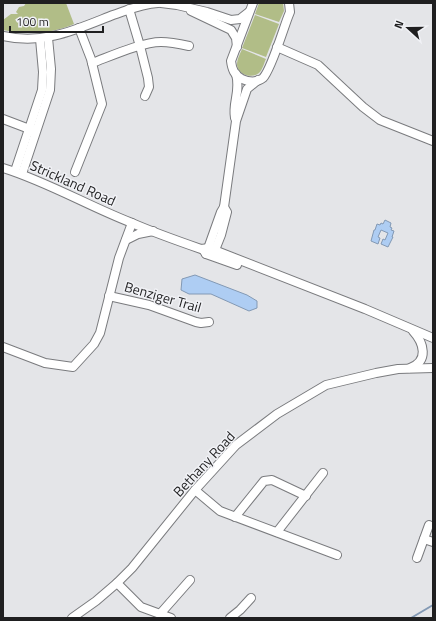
<svg xmlns="http://www.w3.org/2000/svg" width="436" height="621" viewBox="0 0 436 621" font-family="'Titillium Web',sans-serif">
	<rect width="100%" height="100%" fill="#e4e5e8"/>
	<!-- green -->
	<g fill="#b1bd87">
		<path d="M26,3H66L74,24C51,34 28,35 3,30V20L11,14H18L16,12L19,7L24,6Z"/>
		<path d="M259,3H283L284,11L279,22L255,14Z"/>
		<path d="M255,15L279,24L266,57L242,48Z"/>
		<path d="M242,49L266,59C264,63 263,69 259,73C252,79 238,75 237,65C237,59 240,54 242,49Z"/>
	</g>
	<!-- water -->
	<g fill="#aecdf3" stroke="#8399b4">
		<path d="M385,220L391,223L390,227L392,228L391,230L394,231L392,237H393L388,247L381,244L383,239L385,240L388,233L381,230L378,237L380,238L378,244L371,241L374,230H375L377,224L380,225L381,223L383,224Z"/>
		<path d="M195,275L247,295L257,301V308L249,311L211,294H189L181,290L182,279Z"/>
	</g>
	<g fill="none" stroke-linecap="round" stroke-linejoin="round">
		<!-- stream -->
		<path stroke="#8399b4" stroke-width="2" d="M411,618L433,605"/>
		<defs>
			<g id="minor">
				<path d="M161,3L177,5L207,12L231,20L240,19L249,12"/>
				<path d="M253,3L231,61C232,69 234,75 242,79C248,82 257,83 263,78C271,70 283,30 288,17L290,12L289,3"/>
				<path d="M129,9L140,46L148,78L149,87L145,96"/>
				<path d="M191,11L231,30L236,38L237,47"/>
				<path d="M3,36C44,45 75,30 113,15C128,10 141,4 158,3"/>
				<path d="M277,47L318,65L363,107L380,120L433,141"/>
				<path d="M92,63C111,56 142,42 161,42C171,42 180,44 189,46"/>
				<path d="M235,118C232,102 241,92 236,74"/>
				<path d="M3,119L32,130"/>
				<path d="M3,168C48,182 88,206 132,223C155,233 178,241 201,249L209,248L365,309L433,338"/>
				<path d="M15,171L42,90L43,72L40,39"/>
				<path d="M75,172L102,104L91,59L79,28"/>
				<path d="M22,174L50,90L51,69L48,38"/>
				<path d="M126,240L138,234L153,231"/>
				<path d="M204,251L206,254L237,265"/>
				<path d="M206,254L221,212L224,207L236,121L247,89L258,80"/>
				<path d="M213,255L221,235L227,212L224,207"/>
				<path d="M109,296L149,305L196,322L201,323L209,322"/>
				<path d="M3,347L45,363L73,367L94,344L100,333L119,258L132,223"/>
				<path d="M410,368C429,361 424,343 413,331"/>
				<path d="M195,490L220,511L337,555"/>
				<path d="M235,517L264,481L272,480L306,496"/>
				<path d="M277,532L323,473"/>
				<path d="M424,539L433,542"/>
				<path d="M417,558L429,525"/>
				<path d="M117,583L141,607L171,618"/>
				<path d="M160,614L190,580"/>
				<path d="M72,618L96,601L117,583L132,568L195,490L236,445L277,414L326,385L376,373L398,369L433,368"/>
				<path d="M230,618L240,610L251,598"/>
			</g>
		</defs>
		<!-- minor casing -->
		<use href="#minor" stroke="#7a7b7e" stroke-width="10"/>
		<!-- minor -->
		<use href="#minor" stroke="#fff" stroke-width="8"/>
	</g>
	<g text-anchor="middle" stroke-width="3" stroke-linejoin="round" paint-order="stroke">
		<!-- street labels -->
		<g font-size="14" fill="#1f1f20" stroke="#f1f2f6">
			<text transform="translate(73 183) rotate(24)" y="5">Strickland Road</text>
			<text transform="translate(163 297) rotate(16)" y="5">Benziger Trail</text>
			<text transform="translate(204 464) rotate(-47)" y="5">Bethany Road</text>
		</g>
	</g>
	<!-- border -->
	<rect width="436" height="621" fill="none" stroke="#1f1f20" stroke-width="8"/>
	<!-- north arrow -->
	<g transform="translate(408 28) rotate(291)" stroke="#f1f2f6" stroke-width="3" paint-order="stroke">
	<path d="M0-3L7 15L0 10L-7 15Z" fill="#1f1f20"/>
	<text y="-6" font-size="11" font-weight="bold" text-anchor="middle" fill="#1f1f20">N</text>
	</g>
	<!-- scale -->
	<path d="M10 26v6h93v-6" fill="none" stroke="#1f1f20" stroke-width="2"/>
	<text x="16" y="26" font-size="12" fill="#1f1f20" stroke="#f1f2f6" stroke-width="3" paint-order="stroke">100 m</text>
</svg>
